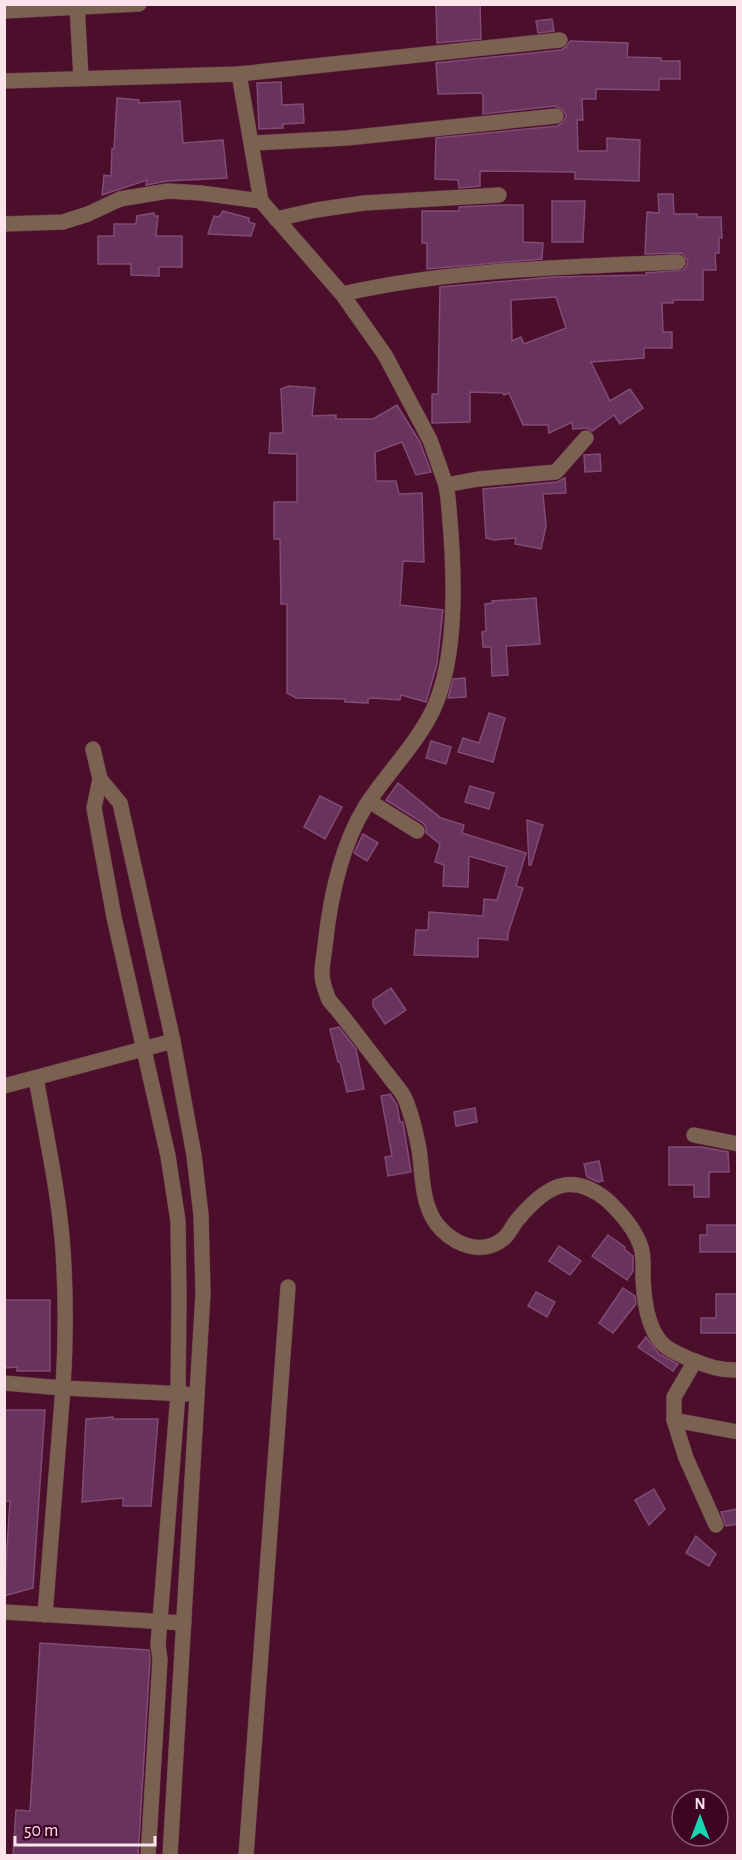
<svg xmlns="http://www.w3.org/2000/svg" width="742" height="1860" viewBox="0 0 742 1860" font-family="'Alegreya Sans',sans-serif">
	<rect width="100%" height="100%" fill="#4b0f2c"/>
	<!-- building -->
	<g fill="#68345d" stroke="#814b76" stroke-width="1.5" fill-rule="evenodd">
		<path d="M436,4H480L481,39L437,43Z"/>
		<path d="M552,19L554,31L538,33L536,21Z"/>
		<path d="M570,41L628,43L627,57L661,58V61H680V79H659V90L596,89V99H582L583,120H577L578,151H607V138L640,140L639,181L575,179V172L480,171V186L459,188L458,180L435,179L436,138L557,126L562,123L566,116L563,110L555,106L483,114V95L481,93L438,94L436,63L561,50L566,47Z"/>
		<path d="M281,82L282,105L303,104L304,123L283,124V128L259,129L257,83Z"/>
		<path d="M117,98L139,100V103L180,101L183,143L223,140L227,178L167,181L146,185L147,180L102,195L104,175L111,176L112,149H114Z"/>
		<path d="M658,194H673L674,214H697V217H721L722,238H719V253H715L716,270H703V300H673V303H662L663,332H672V348H644V358L591,362L610,401L630,389L643,408L620,424L614,415L592,431L587,428L573,429L572,422L549,433L548,425H523L509,393L504,395L503,393L470,392V422L432,423V394H438L440,287L552,277L646,275V273L683,270L686,267L688,261L682,253L645,254L647,212L659,213ZM556,297L566,328L524,344L521,337L512,341L511,300Z"/>
		<path d="M552,201H585L583,242H552Z"/>
		<path d="M498,205H523V242L543,243L542,259L427,269V243H422V211H459V207Z"/>
		<path d="M223,211L249,218V222L255,224L251,236L208,234L214,216L219,217Z"/>
		<path d="M154,213V216H158L156,236H182V267H159V276L131,275V264H98V236H114V224H136L137,216Z"/>
		<path d="M289,386L315,388L312,416L336,415V419H373L397,405L420,442L431,472L416,475L402,442L375,452L376,481H396L399,494L422,493L424,562L403,561L400,605L443,610L437,664L426,702L401,695L400,700L372,698L368,699V703L345,702V699L296,698L287,693V604H281L280,539H274V502H297V454L269,453L270,433H283L281,389Z"/>
		<path d="M600,454L601,471L585,472L584,455Z"/>
		<path d="M565,478L566,493L543,494L546,526L541,549L515,544L516,538L494,540L486,538L483,489L557,482Z"/>
		<path d="M536,598L540,644L506,646L508,675L492,676L491,647H483L482,632L486,631L485,604L493,603L492,601Z"/>
		<path d="M465,678L466,697L448,698L453,679Z"/>
		<path d="M489,713L505,718L493,762L458,752L463,738L479,743Z"/>
		<path d="M431,741L451,747L446,764L426,758Z"/>
		<path d="M398,783L441,818L464,825L462,833L526,853L516,886L523,888L508,933V940L478,938V957L414,955L416,930H428L429,912L483,916L484,899L497,900L507,867L469,856L468,887L443,886L444,865L435,862L440,844L426,833V827L423,823L386,800Z"/>
		<path d="M470,786L494,793L489,809L465,802Z"/>
		<path d="M320,796L342,807L325,839L304,827Z"/>
		<path d="M527,820L543,825L531,865H529Z"/>
		<path d="M363,834L378,843L367,861L354,853Z"/>
		<path d="M391,988L406,1010L385,1024L373,1006V1000Z"/>
		<path d="M339,1027L356,1049L364,1089L347,1092L340,1062H338L330,1029Z"/>
		<path d="M390,1094L397,1105L400,1122H403L411,1172L388,1176L385,1157L392,1156L381,1096Z"/>
		<path d="M475,1108L477,1122L456,1126L454,1112Z"/>
		<path d="M669,1147H702L728,1152L729,1172H709V1197H694V1185H669Z"/>
		<path d="M599,1161L603,1181L598,1182L587,1177L584,1164Z"/>
		<path d="M707,1225H738V1252H700V1235H707Z"/>
		<path d="M608,1235L625,1247L624,1249L633,1256V1271L627,1280L592,1256Z"/>
		<path d="M559,1246L581,1261L570,1275L549,1261Z"/>
		<path d="M623,1288L635,1296L636,1304L613,1333L599,1323Z"/>
		<path d="M536,1292L555,1302L547,1317L528,1306Z"/>
		<path d="M716,1294H738V1333H701V1318H716Z"/>
		<path d="M4,1300H50V1371H17V1367L4,1368Z"/>
		<path d="M646,1337L659,1354L678,1364L673,1371L638,1347Z"/>
		<path d="M4,1410H45L33,1588L4,1596L10,1501H4Z"/>
		<path d="M113,1417V1419H158L151,1506H123V1498L82,1502L86,1419Z"/>
		<path d="M654,1489L665,1509L649,1525L635,1500Z"/>
		<path d="M738,1509V1524L726,1526L721,1512Z"/>
		<path d="M696,1536L716,1554L709,1566L686,1553Z"/>
		<path d="M40,1643L149,1650L150,1660L138,1856H13L16,1810L30,1811Z"/>
	</g>
	<g fill="none" stroke-linecap="round" stroke-linejoin="round">
		<defs>
			<g id="minor">
				<path d="M77,4L81,78"/>
				<path d="M4,11L139,4"/>
				<path d="M239,74L261,201L342,294L385,355L430,440L446,485L448,498C454,560 460,652 433,710C416,745 386,774 365,807C340,848 330,899 325,946C324,955 322,965 322,974C322,983 326,992 329,1000C350,1024 368,1050 388,1075C394,1084 402,1090 406,1101C412,1116 416,1133 419,1149C423,1176 421,1210 442,1230C458,1246 483,1255 503,1239C509,1235 513,1224 519,1218C546,1186 571,1171 607,1200C621,1213 635,1229 641,1247C644,1257 643,1269 643,1279C644,1300 648,1332 665,1346C672,1352 682,1355 689,1359C705,1365 720,1371 738,1370"/>
				<path d="M4,81L239,74L560,40"/>
				<path d="M252,143L347,138L556,116"/>
				<path d="M276,219L316,210L364,203L499,195"/>
				<path d="M4,224L63,222L88,214L120,199L168,191L201,193L261,201"/>
				<path d="M342,294C452,269 566,267 678,262"/>
				<path d="M446,485L478,479L556,472L586,438"/>
				<path d="M93,749L100,779L120,803L173,1041L194,1155L201,1215L203,1293L170,1856"/>
				<path d="M100,779L94,808L114,917L168,1156L178,1221L179,1296L178,1394L158,1645L160,1660L148,1856"/>
				<path d="M369,801L417,831"/>
				<path d="M36,1078C46,1135 59,1193 63,1250C66,1296 66,1342 63,1388L186,1394"/>
				<path d="M4,1086L173,1041"/>
				<path d="M694,1135L738,1144"/>
				<path d="M695,1361L674,1397V1420L738,1432"/>
				<path d="M4,1383L63,1388L45,1615"/>
				<path d="M674,1420L686,1458L716,1525"/>
				<path d="M4,1612L184,1623"/>
				<path d="M246,1856L288,1287"/>
			</g>
		</defs>
		<!-- minor casing -->
		<use href="#minor" stroke="#67314b" stroke-width="16"/>
		<!-- minor -->
		<use href="#minor" stroke="#7b6150" stroke-width="15"/>
	</g>
	<!-- border -->
	<rect width="742" height="1860" fill="none" stroke="#fae3eb" stroke-width="12"/>
	<!-- north arrow -->
	<g transform="translate(700 1818)"><circle r="28" fill="#3f0422" stroke="#8a5d72" stroke-width="1.5"/>
	<path d="M0-4.5L10 22L0 15L-10 22Z" fill="#17d5b2"/>
	<text y="-9" font-size="16" font-weight="bold" text-anchor="middle" fill="#fae3eb">N</text>
	</g>
	<!-- scale -->
	<path d="M15 1836v9h140v-9" fill="none" stroke="#fae3eb" stroke-width="3"/>
	<text x="24" y="1836" font-size="18" fill="#fae3eb" stroke="#3f0422" stroke-width="4.5" paint-order="stroke">50 m</text>
</svg>
